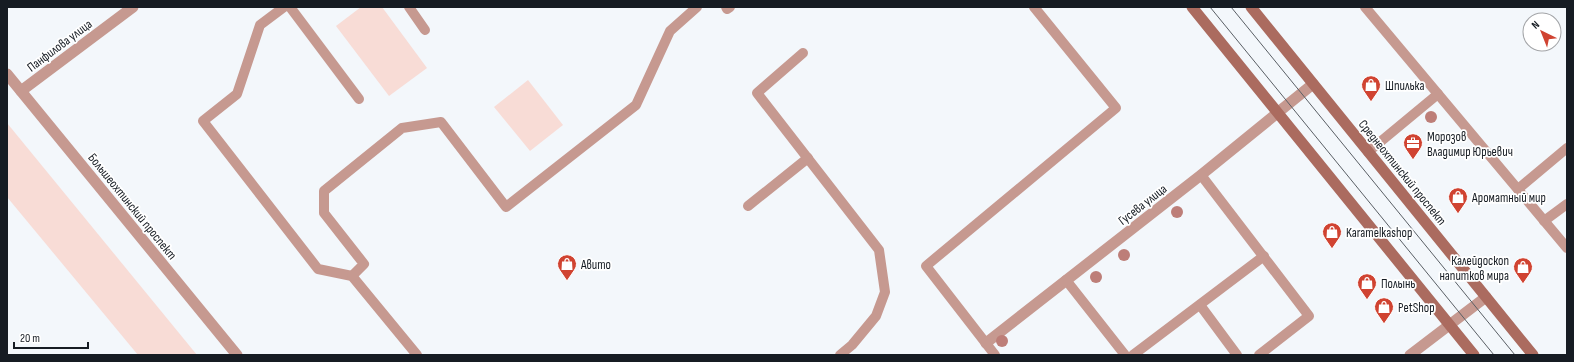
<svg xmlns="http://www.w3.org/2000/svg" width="1574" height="362" viewBox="0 0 1574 362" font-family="'Sofia Sans Condensed',sans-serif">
	<rect width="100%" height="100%" fill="#f3f7fb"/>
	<!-- green -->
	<g fill="#f8dcd6">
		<path d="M361,7H382L427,68L389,96L336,26Z"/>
		<path d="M528,80L563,125L530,151L494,107Z"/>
		<path d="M7,123L197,355H138L7,197Z"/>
	</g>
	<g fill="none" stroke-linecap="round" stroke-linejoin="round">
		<!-- service -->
		<g stroke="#c69990" stroke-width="10">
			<path d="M284,7L260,25L237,94L203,121L318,269L352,276L417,355"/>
			<path d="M290,7L359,99"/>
			<path d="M409,7L425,30"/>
			<path d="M726,7L727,9L730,7"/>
			<path d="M1365,7L1567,248"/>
			<path d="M803,53L757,93L879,250L885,292L876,316L852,345L840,355"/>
			<path d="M1368,152L1438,94"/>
			<path d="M1201,175L1309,316L1259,355"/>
			<path d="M1518,189L1567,148"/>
			<path d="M748,206L808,158"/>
			<path d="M1544,221L1567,204"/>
			<path d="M352,276L364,264L324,213V191L402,128L441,122L506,207L636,105L670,31L697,7"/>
			<path d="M1066,280L1125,355"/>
			<path d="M1200,305L1237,355"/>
			<path d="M995,355L926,266L1116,108L1034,7"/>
			<path d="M1133,355L1264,256"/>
		</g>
		<!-- minor -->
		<g stroke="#c69990" stroke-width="11">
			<path d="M21,91L133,7"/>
			<path d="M986,343L1201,175L1313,84"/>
			<path d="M1410,355L1486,297"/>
		</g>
		<!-- tertiary -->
		<path stroke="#c69990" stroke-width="11" d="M7,74L237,355"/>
		<!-- secondary -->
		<g stroke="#ab6b5f" stroke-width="11">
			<path d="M1192,7L1474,355"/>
			<path d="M1251,7L1533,355"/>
		</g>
		<!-- tram -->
		<g stroke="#5a5f65" stroke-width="1">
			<path d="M1210,7L1494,355"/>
			<path d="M1231,7L1515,355"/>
		</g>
	</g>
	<!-- trees -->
	<g fill="#bd7e78">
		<circle cx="1431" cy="117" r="6"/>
		<circle cx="1177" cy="212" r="6"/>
		<circle cx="1124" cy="255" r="6"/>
		<circle cx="1096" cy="277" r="6"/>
		<circle cx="1002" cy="341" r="6"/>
	</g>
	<!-- icons -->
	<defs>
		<symbol id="shop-pin" viewBox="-11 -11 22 30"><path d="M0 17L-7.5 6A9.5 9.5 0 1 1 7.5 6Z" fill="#d04331" stroke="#fff"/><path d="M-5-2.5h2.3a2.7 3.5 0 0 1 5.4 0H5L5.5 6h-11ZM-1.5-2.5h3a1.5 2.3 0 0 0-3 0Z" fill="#fff"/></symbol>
		<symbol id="office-pin" viewBox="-11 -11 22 30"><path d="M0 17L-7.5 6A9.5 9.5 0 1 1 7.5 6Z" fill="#d04331" stroke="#fff"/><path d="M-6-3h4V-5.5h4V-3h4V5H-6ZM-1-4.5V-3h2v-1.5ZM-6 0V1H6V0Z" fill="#fff"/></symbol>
	</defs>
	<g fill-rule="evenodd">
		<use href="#shop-pin" x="1360" y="74" width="22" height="30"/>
		<use href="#office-pin" x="1402" y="132" width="22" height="30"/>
		<use href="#shop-pin" x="1447" y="186" width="22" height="30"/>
		<use href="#shop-pin" x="1321" y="221" width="22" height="30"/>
		<use href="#shop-pin" x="556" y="253" width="22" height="30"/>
		<use href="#shop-pin" x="1512" y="256" width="22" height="30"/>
		<use href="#shop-pin" x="1356" y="272" width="22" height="30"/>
		<use href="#shop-pin" x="1373" y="296" width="22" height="30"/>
	</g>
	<g text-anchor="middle" stroke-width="3.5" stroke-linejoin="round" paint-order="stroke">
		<!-- street labels -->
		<g font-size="13" fill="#161c23" stroke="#fff">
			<text transform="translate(59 45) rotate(-37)" y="5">Панфилова улица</text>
			<text transform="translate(1403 172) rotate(51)" y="5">Среднеохтинский проспект</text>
			<text transform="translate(1142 204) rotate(-38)" y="5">Гусева улица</text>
			<text transform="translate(133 206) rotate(51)" y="5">Большеохтинский проспект</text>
		</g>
		<!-- poi labels -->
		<g font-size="13" fill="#161c23" stroke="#fff" text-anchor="start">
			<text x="1385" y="90">Шпилька</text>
			<text x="1427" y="141">Морозов<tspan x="1427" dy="15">Владимир Юрьевич</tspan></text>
			<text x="1472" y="202">Ароматный мир</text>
			<text x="1346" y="237">Karamelkashop</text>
			<text x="1509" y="265" text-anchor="end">Калейдоскоп<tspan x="1509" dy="15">напитков мира</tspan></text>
			<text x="581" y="269">Авито</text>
			<text x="1381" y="288">Полынь</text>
			<text x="1398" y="312">PetShop</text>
		</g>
	</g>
	<!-- border -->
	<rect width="1574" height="362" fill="none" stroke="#161c23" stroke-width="16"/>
	<!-- north arrow -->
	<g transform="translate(1542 32) rotate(317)"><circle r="19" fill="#ffffff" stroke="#a2a4a7"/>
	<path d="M0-3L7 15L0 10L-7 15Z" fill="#d04331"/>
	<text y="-6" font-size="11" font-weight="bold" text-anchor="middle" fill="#161c23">N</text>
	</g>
	<!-- scale -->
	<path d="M14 342v6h74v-6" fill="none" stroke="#161c23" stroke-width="2"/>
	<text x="20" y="342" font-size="12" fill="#161c23" stroke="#ffffff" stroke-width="3" paint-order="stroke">20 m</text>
</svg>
